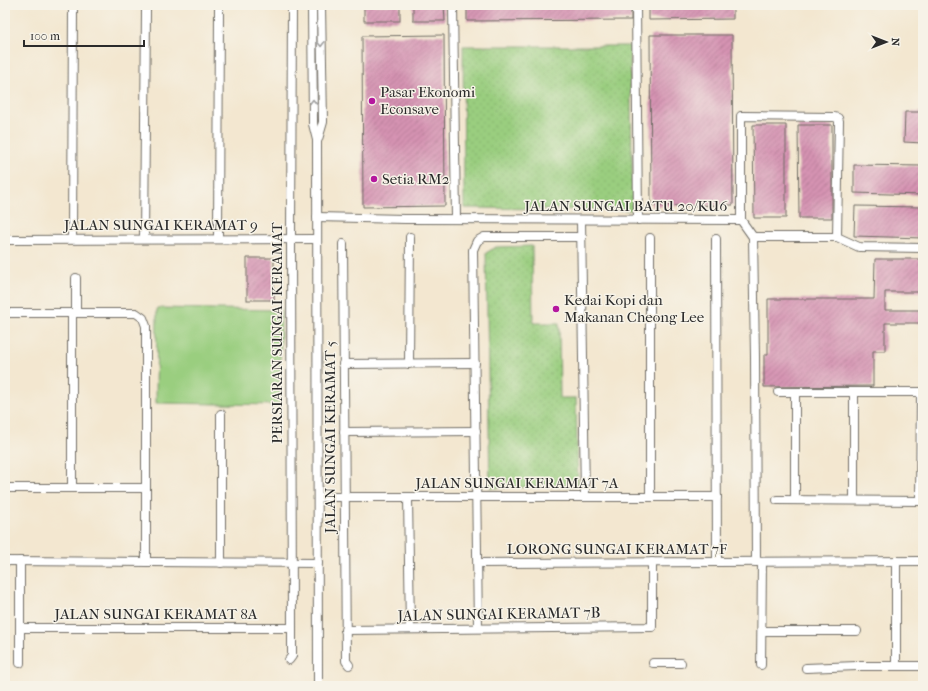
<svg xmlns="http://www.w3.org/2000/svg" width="928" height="691" viewBox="0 0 928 691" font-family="'IM FELL French Canon',serif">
	<defs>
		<pattern id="park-dots" width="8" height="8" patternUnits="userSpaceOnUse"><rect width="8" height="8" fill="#9ace7f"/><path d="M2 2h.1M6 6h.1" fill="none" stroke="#85b16e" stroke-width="1.8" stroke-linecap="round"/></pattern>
		<pattern id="building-hatch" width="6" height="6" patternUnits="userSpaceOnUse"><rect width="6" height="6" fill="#d593b2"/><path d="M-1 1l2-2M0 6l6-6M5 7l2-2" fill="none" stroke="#ad7891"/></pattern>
	</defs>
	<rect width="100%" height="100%" fill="#f7f3e8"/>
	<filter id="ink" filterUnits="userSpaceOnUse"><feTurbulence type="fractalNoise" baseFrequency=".025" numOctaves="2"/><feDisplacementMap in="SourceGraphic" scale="8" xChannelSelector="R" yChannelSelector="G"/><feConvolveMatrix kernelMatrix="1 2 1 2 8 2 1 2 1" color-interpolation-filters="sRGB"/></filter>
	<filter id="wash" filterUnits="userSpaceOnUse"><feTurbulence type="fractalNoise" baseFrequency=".012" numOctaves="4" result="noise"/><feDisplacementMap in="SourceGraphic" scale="16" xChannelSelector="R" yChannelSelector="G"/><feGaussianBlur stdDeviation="0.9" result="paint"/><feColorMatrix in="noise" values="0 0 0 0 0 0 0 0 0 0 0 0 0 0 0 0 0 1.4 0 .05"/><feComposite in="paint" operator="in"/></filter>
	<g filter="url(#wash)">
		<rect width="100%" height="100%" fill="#f3e7d0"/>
		<!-- green -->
		<path fill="#9ace7f" stroke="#627c55" d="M157,308L281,310L280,405L156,403Z"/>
		<!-- park -->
		<g fill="url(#park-dots)" stroke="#627c55">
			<path d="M463,46H630L633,210L464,208Z"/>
			<path d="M532,246L533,323H559L560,398H576L578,486L490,488L486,253L496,247Z"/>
		</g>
		<g id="blocks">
			<!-- building -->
			<g fill="url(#building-hatch)">
				<rect x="364" y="5" width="36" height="16"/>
				<path d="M413,5H444L445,21H413Z"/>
				<path d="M467,5H631V20L467,21Z"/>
				<path d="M649,5H733V19L649,20Z"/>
				<path d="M444,35L445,206L363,207L362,36Z"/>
				<path d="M650,35H732L733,205L651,206Z"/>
				<path d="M905,112H923V143L904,142Z"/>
				<path d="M753,125H786V218H754Z"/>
				<path d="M798,125H832V218H799Z"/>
				<path d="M854,165L923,166V195L854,193Z"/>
				<path d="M855,206L923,207V238L854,236Z"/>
				<rect x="247" y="258" width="27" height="42"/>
				<path d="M875,259H923V292H885V310H923V323H885V351H873V386L764,387V355H768V299H874Z"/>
			</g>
		</g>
	</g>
	<g filter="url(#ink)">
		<use href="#blocks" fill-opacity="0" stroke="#716d65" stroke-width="1"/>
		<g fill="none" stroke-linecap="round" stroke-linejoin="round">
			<defs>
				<g id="minor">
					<path d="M312,5L313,124L317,140L318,686"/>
					<path d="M453,5L456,219"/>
					<path d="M636,5L638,220"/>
					<path d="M318,139L323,122L321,5"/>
					<path d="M317,217L405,219L741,220"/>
					<path d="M581,220L585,497"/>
					<path d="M741,220V116L834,117L838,118L839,121L837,237"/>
					<path d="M741,220L753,237"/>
					<path d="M753,237L755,357L756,562"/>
					<path d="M753,237H837L859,247L923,248"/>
					<path d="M650,238V497"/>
					<path d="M72,239L73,5"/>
					<path d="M144,239L146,10"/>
					<path d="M218,239L219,7"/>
					<path d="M716,239L717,562"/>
					<path d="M5,240L317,239"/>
					<path d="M343,244L346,661L349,665"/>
					<path d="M76,278V313"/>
					<path d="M5,313H136L143,318L146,326V562"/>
					<path d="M72,313V488"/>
					<path d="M343,364L475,363"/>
					<path d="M409,364L410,237"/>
					<path d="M778,392H923"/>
					<path d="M795,392V500"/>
					<path d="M854,392V500"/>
					<path d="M344,432L476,431"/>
					<path d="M5,488H146"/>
					<path d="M318,497H717"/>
					<path d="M408,497L410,629"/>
					<path d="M777,500L923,501"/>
					<path d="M920,501L921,392"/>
					<path d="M5,561L318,563"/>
					<path d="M896,561V666"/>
					<path d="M221,563V414"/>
					<path d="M478,563L923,561"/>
					<path d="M21,628H292"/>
					<path d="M478,628L473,250L477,241L484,237H582"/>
					<path d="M345,630L652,627V562"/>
					<path d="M762,631H857"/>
					<path d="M289,660L292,656V628L291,239L292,5"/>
					<path d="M20,663V561"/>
					<path d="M653,663H681"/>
					<path d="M761,665L762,562"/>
					<path d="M806,668L857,666H923"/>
				</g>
			</defs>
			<!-- minor casing -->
			<use href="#minor" stroke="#716d65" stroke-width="10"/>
			<!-- minor -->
			<use href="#minor" stroke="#fff" stroke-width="8"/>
		</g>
		<!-- one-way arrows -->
		<defs><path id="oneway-chevron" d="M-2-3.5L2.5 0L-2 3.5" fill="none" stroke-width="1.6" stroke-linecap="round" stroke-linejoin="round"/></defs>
		<g stroke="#a0a0a0">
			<use href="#oneway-chevron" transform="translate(321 44) rotate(89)"/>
			<use href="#oneway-chevron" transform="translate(313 102) rotate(-90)"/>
		</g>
	</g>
	<!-- markers -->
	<g fill="#b5179e" stroke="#f7f3e8" stroke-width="1.5">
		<circle cx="372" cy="101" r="4"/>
		<circle cx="374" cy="179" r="4"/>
		<circle cx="556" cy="309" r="4"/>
	</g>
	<g text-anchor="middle" stroke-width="3" stroke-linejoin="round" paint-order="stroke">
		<!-- poi labels -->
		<g font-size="15" fill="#2b2b2b" stroke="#f7f3e8" text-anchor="start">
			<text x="380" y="97">Pasar Ekonomi<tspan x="380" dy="17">Econsave</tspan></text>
			<text x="382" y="184">Setia RM2</text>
			<text x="564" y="305">Kedai Kopi dan<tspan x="564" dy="17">Makanan Cheong Lee</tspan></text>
		</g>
		<!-- street labels -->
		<g font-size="15" fill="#2b2b2b" stroke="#f7f3e8">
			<text x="626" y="211">JALAN SUNGAI BATU 20/KU6</text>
			<text x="161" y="230">JALAN SUNGAI KERAMAT 9</text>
			<text transform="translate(277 333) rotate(-90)" y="5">PERSIARAN SUNGAI KERAMAT</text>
			<text transform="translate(330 437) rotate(-90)" y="5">JALAN SUNGAI KERAMAT 5</text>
			<text x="517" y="488">JALAN SUNGAI KERAMAT 7A</text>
			<text x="617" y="554">LORONG SUNGAI KERAMAT 7F</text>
			<text x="156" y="619">JALAN SUNGAI KERAMAT 8A</text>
			<text transform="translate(499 614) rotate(-1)" y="5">JALAN SUNGAI KERAMAT 7B</text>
		</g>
	</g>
	<!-- margin -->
	<rect width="928" height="691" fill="none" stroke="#f7f3e8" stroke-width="20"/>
	<!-- north arrow -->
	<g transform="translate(886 42) rotate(90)" stroke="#f7f3e8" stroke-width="3" paint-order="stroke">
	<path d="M0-3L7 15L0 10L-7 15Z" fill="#2b2b2b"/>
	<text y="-6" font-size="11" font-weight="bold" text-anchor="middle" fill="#2b2b2b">N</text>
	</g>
	<!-- scale -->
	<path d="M24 40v6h120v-6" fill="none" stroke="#2b2b2b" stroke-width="2"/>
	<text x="30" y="40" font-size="12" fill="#2b2b2b" stroke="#f7f3e8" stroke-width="3" paint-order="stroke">100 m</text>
</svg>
